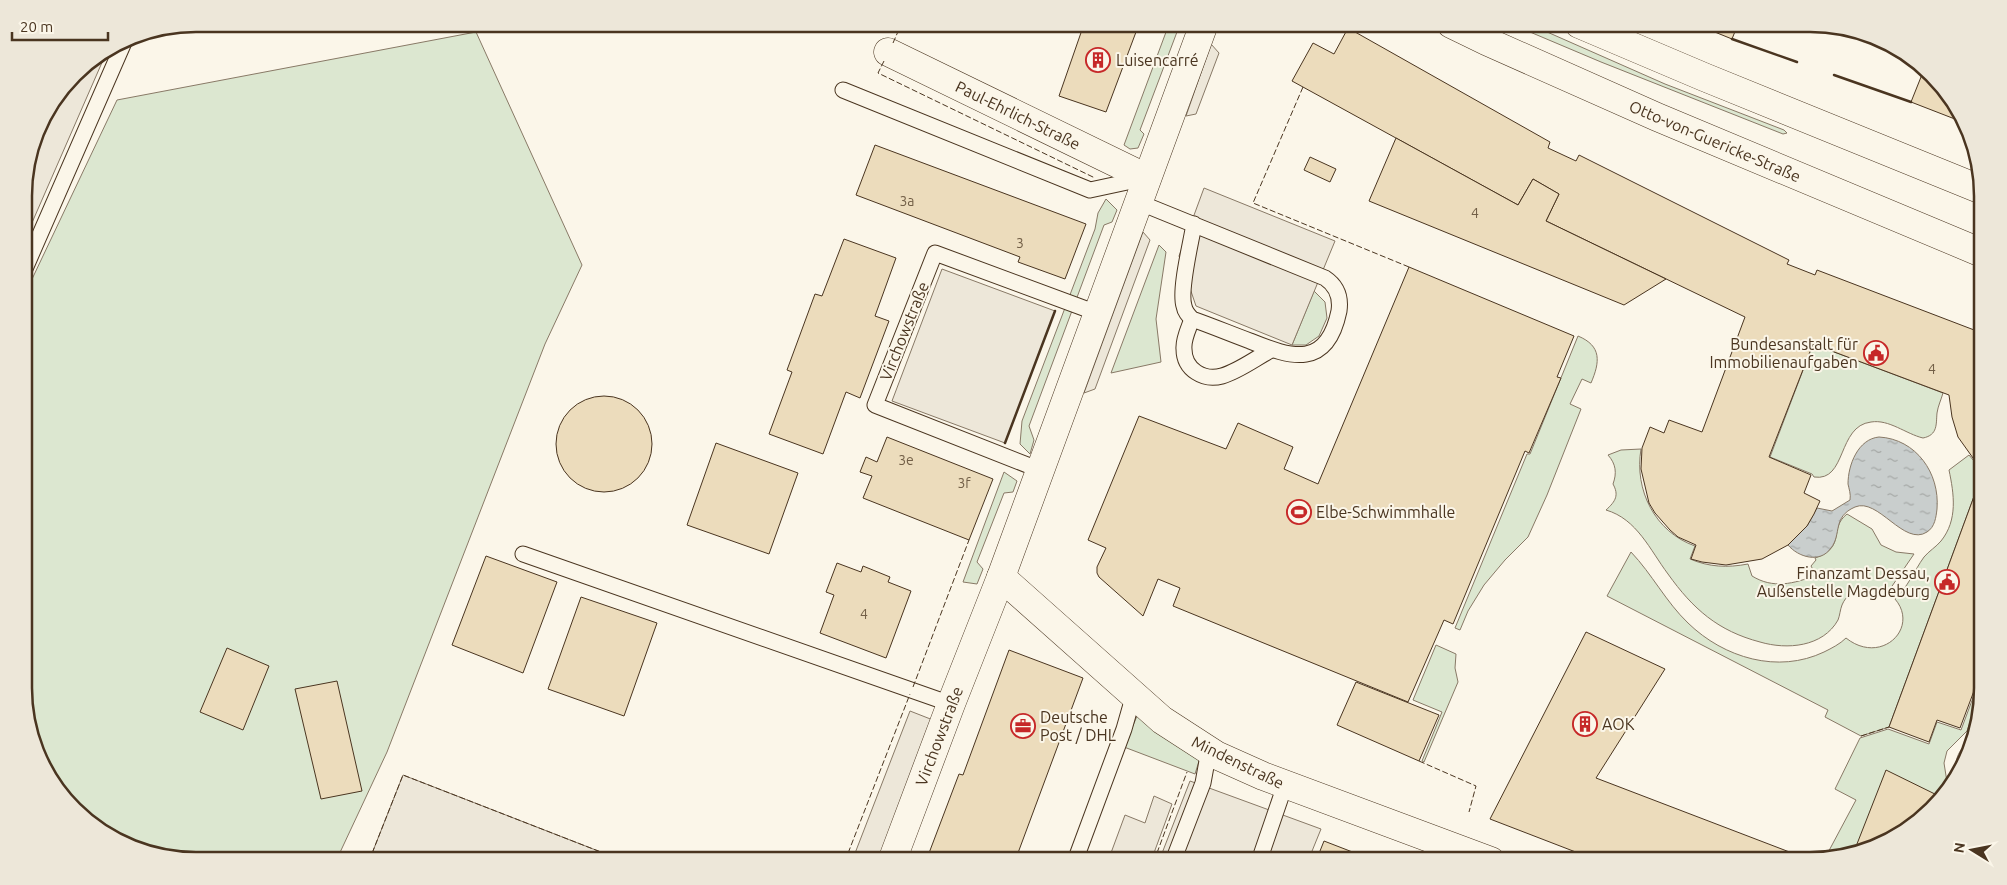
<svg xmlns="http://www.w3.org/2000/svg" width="2007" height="885" viewBox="0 0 2007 885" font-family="Ubuntu,sans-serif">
	<defs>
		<pattern id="water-ripples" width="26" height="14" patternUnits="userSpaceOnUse" patternTransform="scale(1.25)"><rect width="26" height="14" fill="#c9cecd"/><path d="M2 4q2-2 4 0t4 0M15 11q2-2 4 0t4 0" fill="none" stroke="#a5a8a6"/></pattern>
	</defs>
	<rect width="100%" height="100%" fill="#fbf6e9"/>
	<!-- grass -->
	<g fill="#dce7d0" stroke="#887966">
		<path d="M1169,24H1180L1140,130L1144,134L1138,148L1130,149L1124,145Z"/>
		<path d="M1511,24H1529L1665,84L1784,130L1787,133L1783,134L1601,62Z"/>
		<path d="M476,32L582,265L545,344L387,752L336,861H197L131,848L60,794L25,711L24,296L117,100Z"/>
		<path d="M1106,199L1117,210L1112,222L1104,225L1029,426L1034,440L1030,454L1020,444L1022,421L1095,229L1098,213Z"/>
		<path d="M1159,245L1166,252L1156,319L1161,362L1111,373Z"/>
		<path d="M1314,291L1325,302L1327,318L1319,336L1306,345H1292Z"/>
		<path d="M1578,336C1602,346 1600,362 1591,383L1582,379L1570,404L1581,409L1547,495L1528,537L1505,560L1484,585L1468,611L1460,630L1455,628L1527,454H1530Z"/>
		<path d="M1813,344L1943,393C1941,400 1938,406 1937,413C1936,424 1938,435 1923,438C1906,434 1889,419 1871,422C1837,426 1847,482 1814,477L1812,474L1770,457Z"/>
		<path d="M1641,449C1634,490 1655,532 1695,546L1690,559C1709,567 1727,568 1748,564L1752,576C1773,589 1794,584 1816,575L1811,566L1816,560L1815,558C1847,547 1828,529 1847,514L1872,529L1881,545L1896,552L1914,554L1888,592C1870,587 1850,586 1842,605C1840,610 1840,615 1838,620C1823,647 1787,650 1760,642C1718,631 1693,609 1668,574C1650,550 1637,519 1606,510C1616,501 1619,495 1613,484C1617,473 1616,464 1608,455L1621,450Z"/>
		<path d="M1969,455L1983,472L1889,727L1861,736L1825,717L1828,710L1607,596L1631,552C1652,574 1666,602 1688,623C1724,658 1778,674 1824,652C1832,648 1840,644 1846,638C1881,666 1920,628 1895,599C1908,587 1914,571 1924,557C1929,551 1936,547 1941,541C1958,520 1954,494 1949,470Z"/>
		<path d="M1004,472L1017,481L1013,492L1004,493L977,562L983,569L977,584L963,582Z"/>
		<path d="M1436,645L1456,654L1455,668L1458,682L1424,762L1422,761L1442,712L1413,700Z"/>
		<path d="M1983,671V687L1967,731L1947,751L1944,763L1947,782L1940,801L1907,832L1824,860L1856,800L1835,789L1860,738L1888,729L1929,744L1937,722L1961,730Z"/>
		<path d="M1137,716L1200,758L1195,774L1124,747Z"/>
		<path d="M1974,737L1970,754L1957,778C1953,758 1959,749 1974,737Z"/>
	</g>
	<!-- parking -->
	<g fill="#ede7d9" stroke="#887966">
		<path d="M1211,44L1219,53L1196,114L1186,116Z"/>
		<path d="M107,51L24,241V185L42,120L82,67Z"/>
		<path d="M1204,188L1335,241L1292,345L1196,306L1179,256Z"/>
		<path d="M1143,232L1150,240L1095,389L1084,393Z"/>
		<path d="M942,269L1055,311L1005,443L892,401Z"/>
		<path d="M910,711L933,720L880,861H852Z"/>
		<path d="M403,775L624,861H369Z"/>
		<path d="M1190,781L1321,829L1308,861H1159Z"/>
		<path d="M1154,796L1172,804L1151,861H1108L1125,815L1145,823Z"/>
	</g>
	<!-- water -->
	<path fill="url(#water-ripples)" stroke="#887966" d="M1879,437C1916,439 1940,473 1937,509C1936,517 1935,527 1927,532C1904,547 1878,497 1855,507C1832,517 1842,534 1831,548C1820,564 1798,557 1788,545L1807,526L1817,508L1832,511L1850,500C1851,494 1849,489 1848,484C1848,465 1858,439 1879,437Z"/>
	<!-- building -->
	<g fill="#ecdcbc" stroke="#4a3520">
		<path d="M1084,24H1139L1106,112L1059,96Z"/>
		<path d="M1695,24H1738L1732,39Z"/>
		<path d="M1348,28L1550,142L1548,148L1576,161L1579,155L1789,260L1787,264L1815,275L1817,270L1982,333L1983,667L1960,728L1937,720L1929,742L1889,727L1983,472L1958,437L1952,417L1949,395L1813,344L1769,457L1811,475L1804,493L1820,501L1814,514L1807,526L1788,545L1762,559L1726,565L1702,562L1691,559L1696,545L1678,537L1670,530L1655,513L1649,503L1641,469L1642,448L1650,427L1664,433L1669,420L1702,432L1745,317L1546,221L1559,194L1533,179L1518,205L1292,81L1313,43L1334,54Z"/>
		<path d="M1923,72L1948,92L1960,121L1911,102Z"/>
		<path d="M1396,138L1518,205L1533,179L1559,194L1546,221L1666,279L1624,305L1369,201Z"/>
		<path d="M875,145L1086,224L1065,279L1018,262L1020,257L856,195Z"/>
		<path d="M1310,157L1336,169L1330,182L1304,170Z"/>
		<path d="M844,239L896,258L875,316L889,321L860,398L846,392L823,454L769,434L792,372L787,370L815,294L822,296Z"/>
		<path d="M1409,267L1574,336L1557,377L1561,378L1529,453L1525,451L1453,624L1444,620L1408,702L1173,606L1180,588L1158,579L1143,616L1099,577L1097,573V567L1106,548L1088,540L1139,416L1226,449L1238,423L1293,447L1284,469L1318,484Z"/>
		<circle cx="604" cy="444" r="48"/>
		<path d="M887,437L993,479L969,540L863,498L872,476L860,472L866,457L877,462Z"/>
		<path d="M716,443L798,473L769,554L687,525Z"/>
		<path d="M486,556L557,582L523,673L452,645Z"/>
		<path d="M837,563L861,572L863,566L890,577L888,582L911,591L886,658L820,633L834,595L826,592Z"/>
		<path d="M581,597L657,623L624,716L548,689Z"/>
		<path d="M1586,632L1665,669L1596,778L1813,861H1599L1490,819Z"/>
		<path d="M227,648L269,666L243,730L200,712Z"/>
		<path d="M1009,650L1083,678L1015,861H926L959,774L963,775Z"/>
		<path d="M337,681L362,791L321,799L295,689Z"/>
		<path d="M1356,682L1439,715L1419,761L1337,725Z"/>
		<path d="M1886,770L1943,798L1907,832L1855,849Z"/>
		<path d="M1324,841L1368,858L1377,861H1316Z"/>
	</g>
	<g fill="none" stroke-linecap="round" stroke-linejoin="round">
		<defs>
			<g id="lane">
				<path d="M843,90L1090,190L1146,178"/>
				<path d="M1138,202L1325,278C1337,286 1341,297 1339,311C1327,369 1292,358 1250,341C1231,334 1212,326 1192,319C1188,315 1185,312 1184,306C1179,290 1191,243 1194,224"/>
				<path d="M24,271L125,40"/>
				<path d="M1192,319C1189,328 1183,339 1184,349C1184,370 1204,381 1222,376C1239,371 1256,358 1271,350"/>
				<path d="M1040,470L875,405L935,253L1097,313"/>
				<path d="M523,554L951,704"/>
				<path d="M1075,861L1124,729L1134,694"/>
				<path d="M1173,861L1203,783L1209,750"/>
				<path d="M1259,861L1285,785"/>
				<path d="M1434,861L1441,842"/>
			</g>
			<g id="street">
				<path d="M888,52L1147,178"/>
				<path d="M1001,577L1162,720L1216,755L1263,776L1491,861"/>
				<path d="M892,861L951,704L1001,577L1204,24"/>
			</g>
			<g id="secondary">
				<path d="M1451,24L1486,41L1657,117L1982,253"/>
				<path d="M1579,24L1704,77L1982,190"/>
			</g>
		</defs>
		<!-- lane casing -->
		<use href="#lane" stroke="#4a3520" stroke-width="17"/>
		<!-- street casing -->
		<use href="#street" stroke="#4a3520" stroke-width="29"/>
		<!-- secondary casing -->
		<use href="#secondary" stroke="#4a3520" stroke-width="29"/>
		<!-- lane -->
		<use href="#lane" stroke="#fbf6e9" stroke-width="15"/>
		<!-- street -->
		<use href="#street" stroke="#fbf6e9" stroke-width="28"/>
		<!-- secondary -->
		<use href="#secondary" stroke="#fbf6e9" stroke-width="28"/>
		<!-- fence -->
		<g stroke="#4a3520" stroke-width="1" stroke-dasharray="6 2.5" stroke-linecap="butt">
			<path d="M893,43L900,27"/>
			<path d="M884,61L878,73L1095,178"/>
			<path d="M1303,87L1253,203L1409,267"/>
			<path d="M913,687L969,540"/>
			<path d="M1861,736L1889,727"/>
			<path d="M1419,761L1476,786L1469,812"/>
			<path d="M369,861L403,775L624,861"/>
			<path d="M845,861L910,694"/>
			<path d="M1154,861L1187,772"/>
		</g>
		<!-- wall -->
		<g stroke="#4a3520" stroke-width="2.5">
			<path d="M1732,39L1797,62"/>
			<path d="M1834,75L1911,102"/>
			<path d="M1005,443L1055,311"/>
		</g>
	</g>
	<!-- icons -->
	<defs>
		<symbol id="building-ring" viewBox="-11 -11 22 22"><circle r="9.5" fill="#fbf6e9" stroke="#c62828" stroke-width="1.5"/><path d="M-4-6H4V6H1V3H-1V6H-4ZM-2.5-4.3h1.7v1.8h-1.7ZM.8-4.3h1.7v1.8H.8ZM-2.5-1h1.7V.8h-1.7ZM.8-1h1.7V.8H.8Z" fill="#c62828"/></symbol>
		<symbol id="civic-ring" viewBox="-11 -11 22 22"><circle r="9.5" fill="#fbf6e9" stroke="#c62828" stroke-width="1.5"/><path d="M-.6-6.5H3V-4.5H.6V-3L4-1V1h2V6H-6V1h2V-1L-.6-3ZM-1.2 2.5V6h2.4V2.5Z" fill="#c62828"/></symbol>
		<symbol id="stadium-ring" viewBox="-11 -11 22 22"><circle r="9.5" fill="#fbf6e9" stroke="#c62828" stroke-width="1.5"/><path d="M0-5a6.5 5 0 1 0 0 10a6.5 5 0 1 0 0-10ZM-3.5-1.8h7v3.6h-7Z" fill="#c62828"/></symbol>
		<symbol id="office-ring" viewBox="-11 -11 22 22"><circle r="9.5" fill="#fbf6e9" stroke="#c62828" stroke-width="1.5"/><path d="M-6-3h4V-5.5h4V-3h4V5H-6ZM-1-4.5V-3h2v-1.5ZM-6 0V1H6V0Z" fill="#c62828"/></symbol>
	</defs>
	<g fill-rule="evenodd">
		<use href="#building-ring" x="1084" y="46" width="28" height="28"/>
		<use href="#civic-ring" x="1862" y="339" width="28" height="28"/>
		<use href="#stadium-ring" x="1285" y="498" width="28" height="28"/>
		<use href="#civic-ring" x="1933" y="568" width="28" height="28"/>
		<use href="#building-ring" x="1571" y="710" width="28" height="28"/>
		<use href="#office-ring" x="1009" y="712" width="28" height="28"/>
	</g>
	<g text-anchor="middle" stroke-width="4" stroke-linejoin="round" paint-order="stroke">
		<!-- number labels -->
		<g font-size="14" fill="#725f47">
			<text x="907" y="206">3a</text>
			<text x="1475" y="218">4</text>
			<text x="1020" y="248">3</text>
			<text x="1932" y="374">4</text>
			<text x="906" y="465">3e</text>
			<text x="964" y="488">3f</text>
			<text x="864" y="619">4</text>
		</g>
		<!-- poi labels -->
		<g font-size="16" fill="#4a3520" stroke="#fbf6e9" text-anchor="start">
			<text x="1116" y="66">Luisencarré</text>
			<text x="1858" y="350" text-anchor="end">Bundesanstalt für<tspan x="1858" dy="18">Immobilienaufgaben</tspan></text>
			<text x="1316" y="518">Elbe-Schwimmhalle</text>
			<text x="1930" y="579" text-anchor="end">Finanzamt Dessau,<tspan x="1930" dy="18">Außenstelle Magdeburg</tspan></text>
			<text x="1040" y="723">Deutsche<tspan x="1040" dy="18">Post / DHL</tspan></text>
			<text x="1602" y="730">AOK</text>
		</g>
		<!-- street labels -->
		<g font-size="16" fill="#4a3520" stroke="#fbf6e9">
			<text transform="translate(1018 115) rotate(26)" y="6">Paul-Ehrlich-Straße</text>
			<text transform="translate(1715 141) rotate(23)" y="6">Otto-von-Guericke-Straße</text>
			<text transform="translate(904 331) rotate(-68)" y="6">Virchowstraße</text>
			<text transform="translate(939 736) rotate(-69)" y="6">Virchowstraße</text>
			<text transform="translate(1238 762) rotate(26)" y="6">Mindenstraße</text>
		</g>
	</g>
	<!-- crop -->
	<path d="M0 0H2007V885H0ZM196 32H1810A164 164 0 0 1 1974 196V688A164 164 0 0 1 1810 852H196A164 164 0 0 1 32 688V196A164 164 0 0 1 196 32Z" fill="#ede7d9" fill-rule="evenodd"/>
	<path fill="none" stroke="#4a3520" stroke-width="2.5" d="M196 32H1810A164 164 0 0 1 1974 196V688A164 164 0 0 1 1810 852H196A164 164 0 0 1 32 688V196A164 164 0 0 1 196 32Z"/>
	<!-- north arrow -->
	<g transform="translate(1972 850) rotate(280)" stroke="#fbf6e9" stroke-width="4" paint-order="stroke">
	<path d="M0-4L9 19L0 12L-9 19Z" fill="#4a3520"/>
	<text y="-8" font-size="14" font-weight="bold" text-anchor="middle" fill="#4a3520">N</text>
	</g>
	<!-- scale -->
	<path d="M12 32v8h96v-8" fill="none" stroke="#4a3520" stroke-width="2.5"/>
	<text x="20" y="32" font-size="15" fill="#4a3520" stroke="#fbf6e9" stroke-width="4" paint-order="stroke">20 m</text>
</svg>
